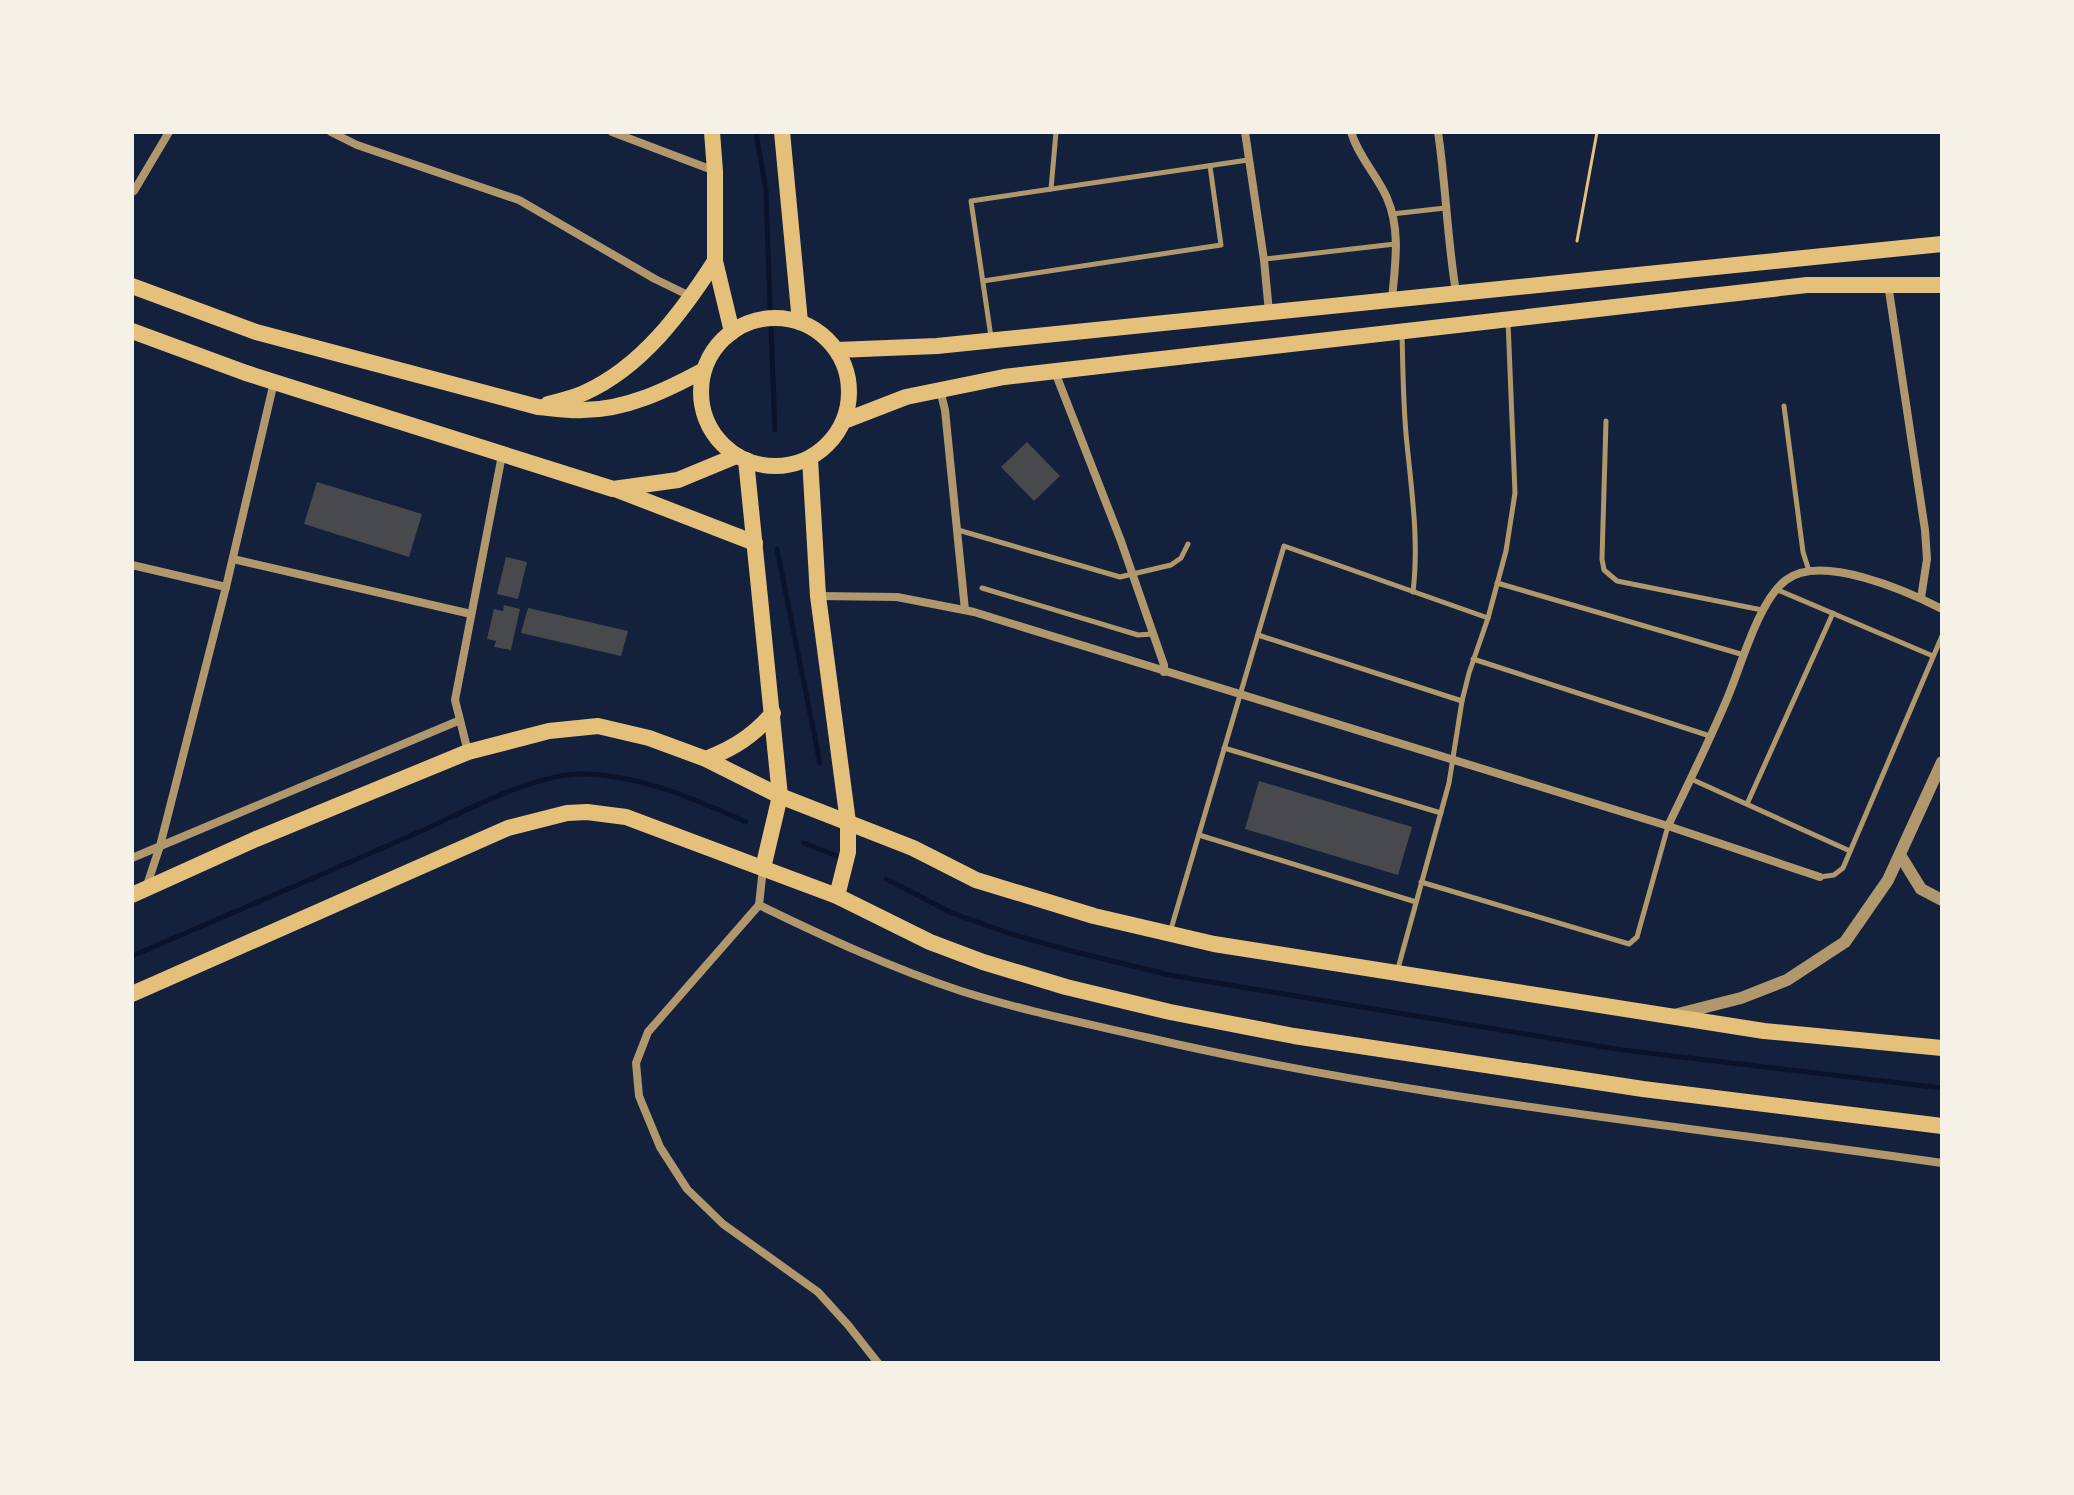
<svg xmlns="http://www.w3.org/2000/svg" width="2074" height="1495" viewBox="0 0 2074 1495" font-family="'Alegreya Sans',sans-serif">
	<rect width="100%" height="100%" fill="#14213d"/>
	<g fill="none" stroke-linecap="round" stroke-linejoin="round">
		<!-- stream -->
		<g stroke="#0b132b" stroke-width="5">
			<path d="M756,132L766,191L770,308"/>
			<path d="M771,329L775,430"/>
			<path d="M777,549L820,763"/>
			<path d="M804,843L842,858"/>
			<path d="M886,879L952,913L1011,934L1071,951L1174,976L1623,1050L1942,1088"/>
			<path d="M132,956C225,916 319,876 412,835C461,814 530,774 583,774C640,775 695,799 746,822"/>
		</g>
	</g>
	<!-- building -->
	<g fill="#48494c">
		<path d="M1027,442L1060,476L1034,501L1001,467Z"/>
		<path d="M317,482L422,514L409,557L304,524Z"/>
		<path d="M506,557L527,562L518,599L497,594Z"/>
		<path d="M504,605L520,609L511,650L494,647L496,641L487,639L494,609L503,611Z"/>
		<path d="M528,608L628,631L621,656L521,633Z"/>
		<path d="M1259,781L1412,827L1398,875L1245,829Z"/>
	</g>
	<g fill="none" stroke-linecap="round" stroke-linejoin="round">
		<!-- path -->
		<path stroke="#e5c07b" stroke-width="3" d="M1577,241L1597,132"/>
		<!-- service -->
		<g stroke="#b1986c" stroke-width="5">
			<path d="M1051,189L1056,132"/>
			<path d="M1392,214L1445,208"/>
			<path d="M1265,259L1395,244"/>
			<path d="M983,281L1221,245L1210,166"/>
			<path d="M1402,333C1403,370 1403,408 1407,444C1412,494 1419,542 1413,592"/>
			<path d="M991,337L971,201L1248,160"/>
			<path d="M1784,406L1803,552L1809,571"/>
			<path d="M1606,421L1602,559L1604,570L1617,581L1762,610"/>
			<path d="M958,530L1120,577L1171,565L1181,558L1188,544"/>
			<path d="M1497,583L1744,655"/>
			<path d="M982,588L1138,635L1152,634"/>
			<path d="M1778,590L1933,656"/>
			<path d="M1258,635L1462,701"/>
			<path d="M1473,659L1710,736"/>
			<path d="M1224,748L1441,813"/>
			<path d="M1691,779L1850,851"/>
			<path d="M1747,804L1833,613"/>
			<path d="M1199,835L1416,902"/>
			<path d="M1820,877L1834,875L1843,868L1942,636"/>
			<path d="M1421,882L1629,944L1637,937L1668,826"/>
			<path d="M1171,929L1284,546L1488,618"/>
			<path d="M1397,972L1449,783L1462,701L1469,673L1488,618L1506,551L1515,493L1508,321"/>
		</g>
		<!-- minor -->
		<g stroke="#b1986c" stroke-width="8">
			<path d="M331,132L357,145L519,200L655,279L692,297"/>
			<path d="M612,132L715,171"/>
			<path d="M1245,132L1264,260L1269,312"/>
			<path d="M1351,132C1359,158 1377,175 1387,198C1401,230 1395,266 1392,299"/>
			<path d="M1438,132C1446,186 1447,238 1456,292"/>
			<path d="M134,191L169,132"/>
			<path d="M1888,284L1925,530L1927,559L1921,598"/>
			<path d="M1055,372L1121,541L1164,665V672"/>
			<path d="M940,390L945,410L965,610"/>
			<path d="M233,559L471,614"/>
			<path d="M132,565L226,587"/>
			<path d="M818,596L897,597L974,612L1668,826L1820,877"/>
			<path d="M468,752L455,700L502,455"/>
			<path d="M1668,826C1688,784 1709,742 1727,699C1741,667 1758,601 1786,580C1821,553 1907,591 1942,609"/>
			<path d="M132,858L458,721"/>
			<path d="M147,885L160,846L226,587L274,382"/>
			<path d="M759,905L763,868"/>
			<path d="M878,1363L848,1325L818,1292L723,1224L687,1189L660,1147L639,1096L636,1063L648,1032L759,905C825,937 891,968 961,991C1021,1010 1084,1023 1145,1037C1408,1098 1675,1125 1942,1163"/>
		</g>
		<!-- tertiary -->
		<g stroke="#b1986c" stroke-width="12">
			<path d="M1900,855L1921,889L1942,900"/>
			<path d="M1674,1015L1741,998L1787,980L1845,942L1888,880L1942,762"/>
		</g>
		<!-- primary -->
		<g stroke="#e5c07b" stroke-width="16">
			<path d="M712,132L715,171V261L732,332"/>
			<path d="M782,132L800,322"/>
			<path d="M132,286L256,332L538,407C553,408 568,411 583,410C626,410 667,390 704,370"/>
			<circle cx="775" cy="392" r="74"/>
			<path d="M132,331L246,373L613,489L678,480L736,456"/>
			<path d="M837,350L937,346L1942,244"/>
			<path d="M548,404C560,401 573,398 584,393C642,367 682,312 715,261"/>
			<path d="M844,421L906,397L1004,377L1807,285H1942"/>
			<path d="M810,459L818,596L848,822V852L837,896"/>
			<path d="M746,460L780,796L763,868"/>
			<path d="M615,489L755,543"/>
			<path d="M706,759C734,748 753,736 773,713"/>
			<path d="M132,895L256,839L468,752L549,731L598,726L649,738L706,759L780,796L913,848L976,880L1094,916L1214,944L1764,1031L1942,1048"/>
			<path d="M132,994L508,828L567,813L587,812L626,817L837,896L930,942L983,962L1066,987L1170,1012L1294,1036L1643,1089L1942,1126"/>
		</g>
	</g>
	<!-- border -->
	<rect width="2074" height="1495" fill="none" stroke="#f6f1e7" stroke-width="268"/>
</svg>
